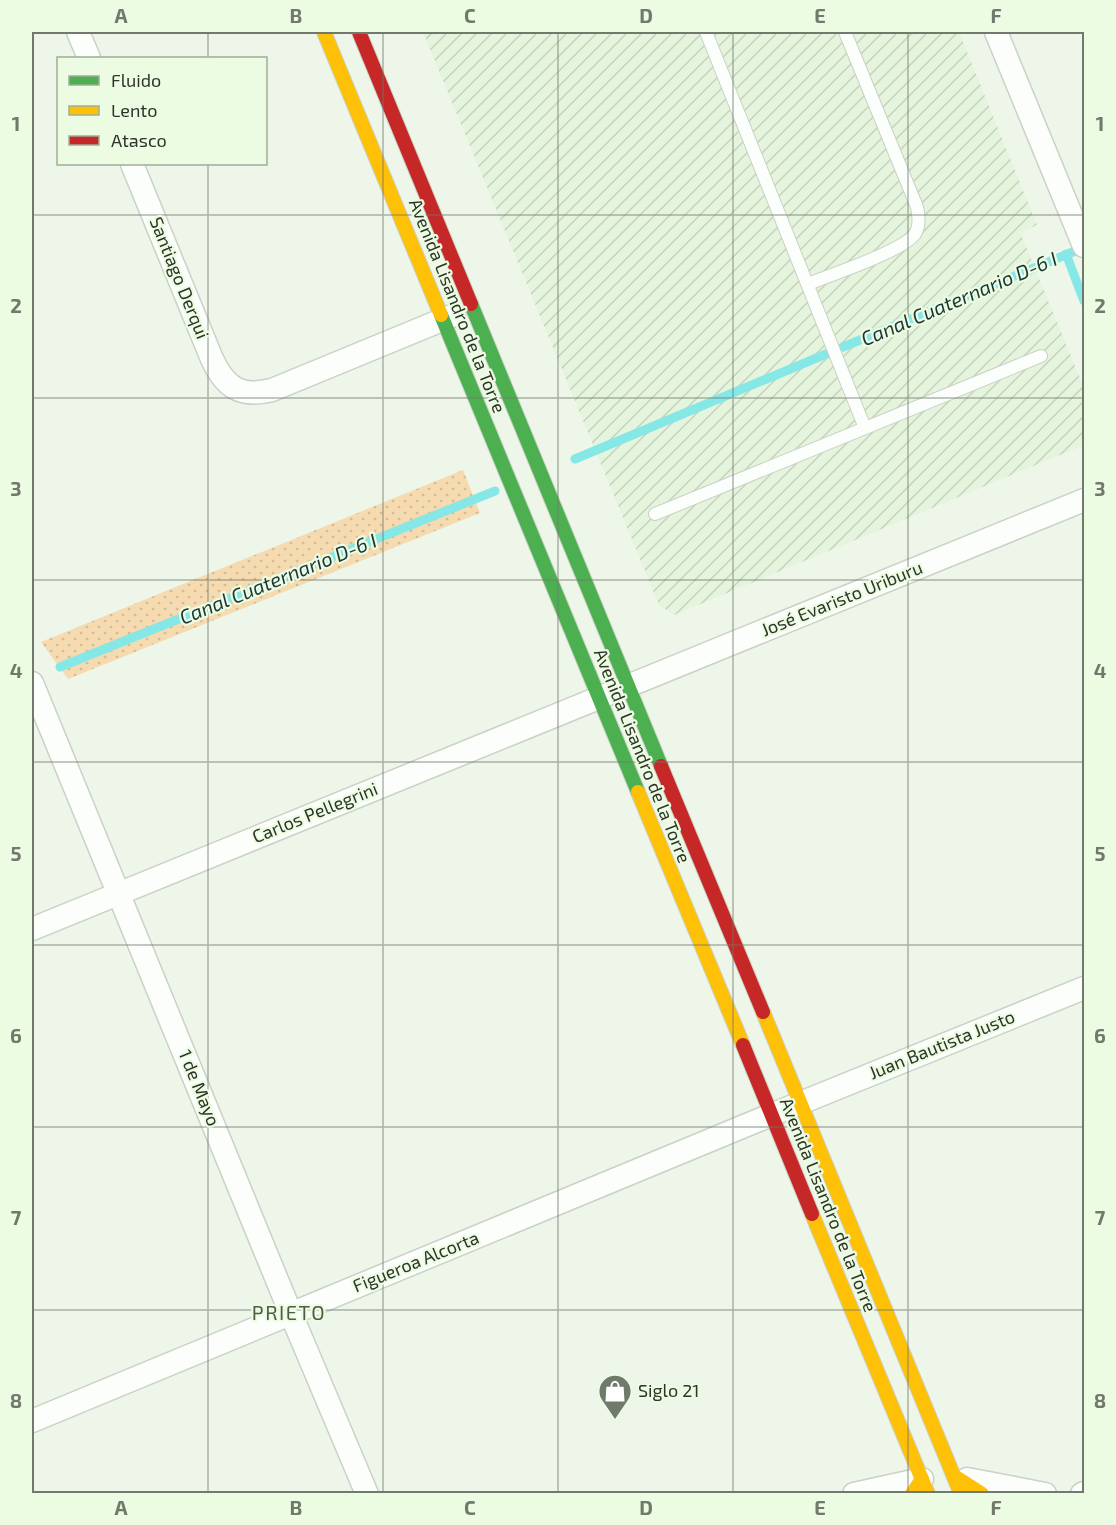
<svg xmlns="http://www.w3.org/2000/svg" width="1116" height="1525" viewBox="0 0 1116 1525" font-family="'Exo 2',sans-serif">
	<defs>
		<pattern id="industrial-furrows" width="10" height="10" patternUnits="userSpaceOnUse" patternTransform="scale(1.5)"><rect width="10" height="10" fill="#e5f4dc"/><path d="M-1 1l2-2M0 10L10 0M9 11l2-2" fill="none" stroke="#c5d2bd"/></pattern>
		<pattern id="grass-dots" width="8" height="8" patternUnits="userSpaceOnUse" patternTransform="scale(1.5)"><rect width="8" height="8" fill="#f6dab0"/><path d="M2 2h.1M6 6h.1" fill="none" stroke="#d3bc98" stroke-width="1.8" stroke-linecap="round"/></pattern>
	</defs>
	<rect width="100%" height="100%" fill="#edf6e8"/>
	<!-- industrial -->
	<path fill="url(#industrial-furrows)" d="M423,32H959L1037,225L1020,232L1084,388V445L674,615L659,605Z"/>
	<!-- grass -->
	<path fill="url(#grass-dots)" d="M463,470L480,513L68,679L41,642Z"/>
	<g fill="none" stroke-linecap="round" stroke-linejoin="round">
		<!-- stream -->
		<g stroke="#86e7e7" stroke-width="9">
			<path d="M1066,254L1084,301"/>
			<path d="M843,347L1075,251"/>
			<path d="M575,459L826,354"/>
			<path d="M60,667L495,491"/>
		</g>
		<defs>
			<g id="lane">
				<path d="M706,32L865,428"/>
				<path d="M808,284C830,275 903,251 915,234C920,226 919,216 917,207L845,32"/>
				<path d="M655,514L1041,356"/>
			</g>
			<g id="street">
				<path d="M78,32L89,58"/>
				<path d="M996,32L1084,246"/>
				<path d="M132,164L212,359C225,387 240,398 272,390L454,315"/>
				<path d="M32,683L291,1314L367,1494"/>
				<path d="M32,929L1084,500"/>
				<path d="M32,1421L771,1115L1084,988"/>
				<path d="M967,1479L1045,1494"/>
				<path d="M854,1494L922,1479"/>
				<path d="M1082,1494L1084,1493"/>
			</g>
			<g id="fast">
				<path d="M471,304L661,766"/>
				<path d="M441,315L638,792"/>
			</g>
			<g id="slow">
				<path d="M324,32L441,315"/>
				<path d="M638,792L743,1045"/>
				<path d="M763,1012L961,1494"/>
				<path d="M812,1214L928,1494"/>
				<path d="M954,1476L982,1494"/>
				<path d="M912,1494L922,1479"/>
			</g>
			<g id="jam">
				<path d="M359,32L471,304"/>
				<path d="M661,766L763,1012"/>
				<path d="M743,1045L812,1214"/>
			</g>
		</defs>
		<!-- lane casing -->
		<use href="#lane" stroke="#cad1c6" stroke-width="14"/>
		<!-- street casing -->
		<use href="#street" stroke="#cad1c6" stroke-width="25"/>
		<!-- fast casing -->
		<use href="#fast" stroke="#cad1c6" stroke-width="16"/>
		<!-- slow casing -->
		<use href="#slow" stroke="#cad1c6" stroke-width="16"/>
		<!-- jam casing -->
		<use href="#jam" stroke="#cad1c6" stroke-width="16"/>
		<!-- lane -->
		<use href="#lane" stroke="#fcfefc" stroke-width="12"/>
		<!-- street -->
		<use href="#street" stroke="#fcfefc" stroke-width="22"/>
		<!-- fast -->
		<use href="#fast" stroke="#4caf50" stroke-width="14"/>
		<!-- slow -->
		<use href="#slow" stroke="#ffc107" stroke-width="14"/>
		<!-- jam -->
		<use href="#jam" stroke="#c62828" stroke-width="14"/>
	</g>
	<!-- grid -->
	<path fill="none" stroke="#71786c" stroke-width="1.5" stroke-opacity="0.55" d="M208,32V58M383,32V1494M558,32V1494M733,32V1494M908,32V1494M208,164V1494M32,215H1084M32,398H1084M32,580H1084M32,762H1084M32,945H1084M32,1127H1084M32,1310H1084"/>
	<!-- icons -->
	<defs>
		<symbol id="shop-pin" viewBox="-11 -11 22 30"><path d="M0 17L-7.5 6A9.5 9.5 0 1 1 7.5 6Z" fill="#71786c" stroke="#ecfce2"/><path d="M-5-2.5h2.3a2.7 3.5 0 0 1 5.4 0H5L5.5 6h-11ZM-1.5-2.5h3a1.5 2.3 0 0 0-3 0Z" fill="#fff"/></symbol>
	</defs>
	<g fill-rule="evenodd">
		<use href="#shop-pin" x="596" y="1372" width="38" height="52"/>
	</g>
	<g text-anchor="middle" stroke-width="4.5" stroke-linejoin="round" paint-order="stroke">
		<!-- street labels -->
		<g font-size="18" fill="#2e342a" stroke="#ecfce2">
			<text transform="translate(179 278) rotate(68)" y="6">Santiago Derqui</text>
			<text transform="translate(457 306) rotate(68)" y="6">Avenida Lisandro de la Torre</text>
			<text transform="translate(842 599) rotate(-22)" y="6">José Evaristo Uriburu</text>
			<text transform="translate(642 756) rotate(68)" y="6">Avenida Lisandro de la Torre</text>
			<text transform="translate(315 813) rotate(-22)" y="6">Carlos Pellegrini</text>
			<text transform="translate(942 1045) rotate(-22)" y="6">Juan Bautista Justo</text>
			<text transform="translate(199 1088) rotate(68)" y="6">1 de Mayo</text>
			<text transform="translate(828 1205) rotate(68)" y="6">Avenida Lisandro de la Torre</text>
			<text transform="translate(416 1262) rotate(-22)" y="6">Figueroa Alcorta</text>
		</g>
		<!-- poi labels -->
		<g font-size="18" fill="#2e342a" stroke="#ecfce2" text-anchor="start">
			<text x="638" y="1397">Siglo 21</text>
		</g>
		<!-- water labels -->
		<g font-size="20" font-style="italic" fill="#1e3537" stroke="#ecfce2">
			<text transform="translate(959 299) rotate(-23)" y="7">Canal Cuaternario D-6 I</text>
			<text transform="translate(278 579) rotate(-22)" y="7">Canal Cuaternario D-6 I</text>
		</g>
		<!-- neighbourhood labels -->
		<g font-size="20" letter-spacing="1.5" fill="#4f5c46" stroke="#ecfce2">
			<text x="289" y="1320">PRIETO</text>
		</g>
	</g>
	<!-- border -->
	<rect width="1116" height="1525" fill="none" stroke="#ecfce2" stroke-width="66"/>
	<!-- legend -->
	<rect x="57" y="57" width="210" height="108" fill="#ecfce2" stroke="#a0ac98" stroke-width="1.5"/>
	<rect x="69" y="76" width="30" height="9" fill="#4caf50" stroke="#a0ac98" stroke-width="1.5"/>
	<text x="111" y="87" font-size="18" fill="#2e342a">Fluido</text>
	<rect x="69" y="106" width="30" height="9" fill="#ffc107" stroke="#a0ac98" stroke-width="1.5"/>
	<text x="111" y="117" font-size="18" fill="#2e342a">Lento</text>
	<rect x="69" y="136" width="30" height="9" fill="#c62828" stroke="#a0ac98" stroke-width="1.5"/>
	<text x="111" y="147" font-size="18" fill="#2e342a">Atasco</text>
	<rect x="33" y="33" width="1050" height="1459" fill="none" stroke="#71786c" stroke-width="2"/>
	<g font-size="20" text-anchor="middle" font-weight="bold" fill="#71786c">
		<text x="121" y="23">A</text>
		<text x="296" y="23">B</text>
		<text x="470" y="23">C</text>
		<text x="646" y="23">D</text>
		<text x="820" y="23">E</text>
		<text x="996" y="23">F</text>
		<text x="16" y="131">1</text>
		<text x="1100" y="131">1</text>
		<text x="16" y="313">2</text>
		<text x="1100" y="313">2</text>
		<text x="16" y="496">3</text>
		<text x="1100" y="496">3</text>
		<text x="16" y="678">4</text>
		<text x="1100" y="678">4</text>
		<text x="16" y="861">5</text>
		<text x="1100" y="861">5</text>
		<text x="16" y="1043">6</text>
		<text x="1100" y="1043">6</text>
		<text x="16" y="1225">7</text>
		<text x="1100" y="1225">7</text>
		<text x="16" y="1408">8</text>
		<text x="1100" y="1408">8</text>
		<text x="121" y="1515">A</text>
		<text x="296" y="1515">B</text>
		<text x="470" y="1515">C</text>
		<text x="646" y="1515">D</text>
		<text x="820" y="1515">E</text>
		<text x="996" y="1515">F</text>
	</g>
</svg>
